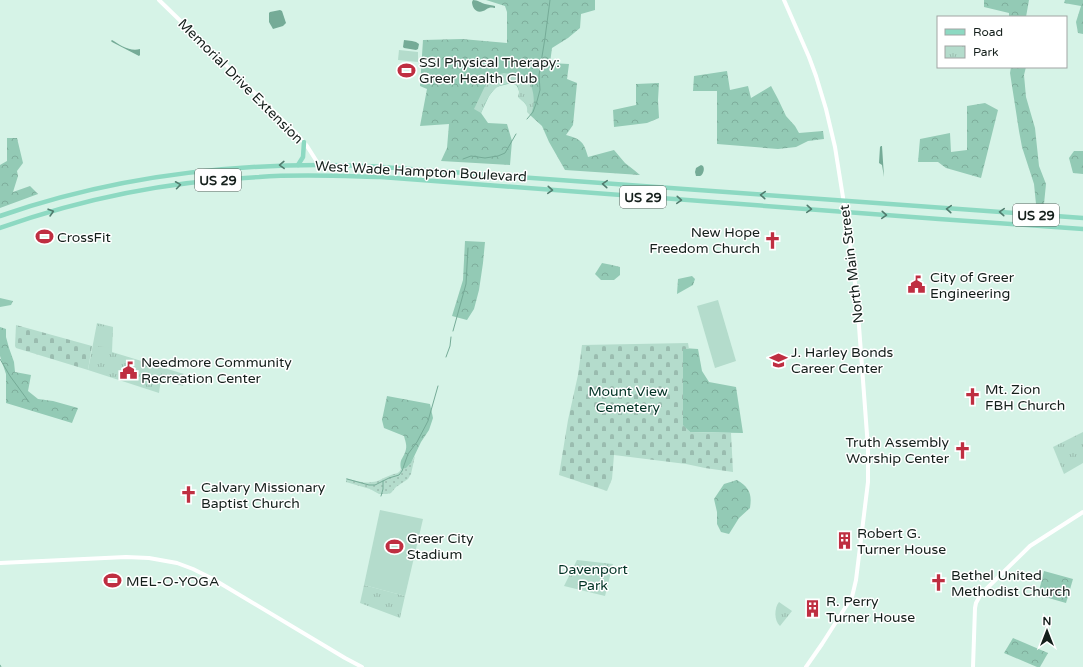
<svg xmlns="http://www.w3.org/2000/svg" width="1083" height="667" viewBox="0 0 1083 667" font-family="'Varela Round',sans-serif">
	<defs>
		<pattern id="grass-dots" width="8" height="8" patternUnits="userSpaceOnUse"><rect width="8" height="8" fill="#b4dccc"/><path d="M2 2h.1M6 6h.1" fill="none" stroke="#9abcaf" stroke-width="1.8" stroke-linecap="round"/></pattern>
		<pattern id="forest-crowns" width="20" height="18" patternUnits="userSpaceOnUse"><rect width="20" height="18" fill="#93cab5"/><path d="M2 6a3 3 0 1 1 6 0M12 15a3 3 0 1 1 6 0" fill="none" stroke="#7ead9b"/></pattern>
		<pattern id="cemetery-stones" width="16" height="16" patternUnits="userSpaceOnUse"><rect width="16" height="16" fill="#b4dccc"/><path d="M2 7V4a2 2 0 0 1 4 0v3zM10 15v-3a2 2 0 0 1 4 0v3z" fill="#9abcaf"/></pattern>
		<pattern id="park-tufts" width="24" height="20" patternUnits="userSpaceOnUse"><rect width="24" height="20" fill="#b4dccc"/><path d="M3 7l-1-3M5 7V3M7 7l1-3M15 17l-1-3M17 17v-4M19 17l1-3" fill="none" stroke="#9abcaf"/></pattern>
	</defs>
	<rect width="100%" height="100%" fill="#d6f3e7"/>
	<!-- grass -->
	<path fill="url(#grass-dots)" d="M415,456L411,474L408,479L396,487L391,493L387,494H379L370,489L346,482V478C354,480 364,484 372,482C379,482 384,477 391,475C396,473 399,474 401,469C409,468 411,462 415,456Z"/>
	<!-- forest -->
	<g fill="url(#forest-crowns)">
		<path d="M486,0H595V10L581,14L580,28L568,38L552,48L550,63L569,64L567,79L577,83L573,125L566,135C581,139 584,142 588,157L614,150L625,163L634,170L640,175L565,170L549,142L542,126L530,115L527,106L523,101L517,86L514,84H508L496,87L489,96L481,113L488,123L507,124L512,141L510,165L441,161L447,148L449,124L420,126L427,89L420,86L423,40L462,39L507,43V12L505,6Z"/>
		<path d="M984,0H1029L1026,17H1009V13L984,7Z"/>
		<path d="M1065,0H1083V34L1078,33L1076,22L1081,6L1064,3Z"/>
		<path d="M1011,67H1026L1024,75L1026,97L1035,128L1039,166L1046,184L1044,204H1036L1034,184L1022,147L1019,131L1010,73Z"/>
		<path d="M727,71L730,90L748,86L751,98L771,86L778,99L786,116L795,126L799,133L823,131L824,139L808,141L796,147L778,149L717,144V91H693L694,76Z"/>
		<path d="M659,83L658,100L659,118L647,123L614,127L613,110L636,105V84Z"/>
		<path d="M985,103L998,110L981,178L946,168L938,162H918L920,139L950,133L951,152L967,150V106Z"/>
		<path d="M7,138H17L23,163L17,171L18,176L13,192L30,186L38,194L0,208V165L7,161Z"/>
		<path d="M1074,151H1083V174L1073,173L1069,158Z"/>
		<path d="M465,241L485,242L483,263L479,290L474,309L467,320L452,316L463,280Z"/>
		<path d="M602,263L612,265L620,267V275L614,280H601L595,274Z"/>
		<path d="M692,276L695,279L693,285L677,294L678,279Z"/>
		<path d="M0,298L13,301L11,305L0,307Z"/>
		<path d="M0,327L6,329V337L9,348L14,362L15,372L31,375L28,391L38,399L53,401L78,408L72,423L6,403V374L0,356Z"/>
		<path d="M683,348L698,349L702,371L709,382L736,387L743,433L690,432L682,425Z"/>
		<path d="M387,396L430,404L433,418L429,430L421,442L411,463L406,468L401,469C399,458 404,459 406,449C407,445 405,440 404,436L384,428L382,420Z"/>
		<path d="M737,480C750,488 752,494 750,508L739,518L729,534L721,532L717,524V512L714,499L724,484Z"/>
		<path d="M1044,571L1073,579L1066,603L1038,595Z"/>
		<path d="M1013,638L1048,653L1040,667H1037L1004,653Z"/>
	</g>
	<!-- cemetery -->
	<g fill="url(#cemetery-stones)">
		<path d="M16,325L92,346L88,370L16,348L15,346Z"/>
		<path d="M688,343L689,349H683V425L690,432L731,433L733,472L705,468L686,464L614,455L612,479L607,491L559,475L568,420L578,375L582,345Z"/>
	</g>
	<!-- park -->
	<g fill="url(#park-tufts)">
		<path d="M504,73C512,74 520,75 526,79C535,86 536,107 530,115L527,112C528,102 523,103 518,97L519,92L518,86C513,84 510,83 505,84C491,87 486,101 481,113L474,109L487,82L492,76Z"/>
		<path d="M97,323L113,327L112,352L184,374L183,386L161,379L159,393L88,370Z"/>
		<path d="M1083,432V463L1064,474L1053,447Z"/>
		<path d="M577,560L613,564L605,596L564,586Z"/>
		<path d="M364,585L405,596L400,618L360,603Z"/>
		<path d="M779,602L792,611L780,626C774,621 774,608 779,602Z"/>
	</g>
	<!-- garden -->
	<g fill="#b4dccc">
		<path d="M399,50L418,52V62L398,60Z"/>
		<path d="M718,300L736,361L715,368L697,306Z"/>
		<path d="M98,326L113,327L111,348L96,346Z"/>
		<path d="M153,367L162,369L160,382L151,380Z"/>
		<path d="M380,510L423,519L405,596L364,585Z"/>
		<path d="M579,563L605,564L608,568L602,592C591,591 584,585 578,576L577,569Z"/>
	</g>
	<!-- water -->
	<g fill="#75ab97">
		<path d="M473,0C478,0 481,3 485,4C488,5 492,5 495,6V8C494,8 491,7 489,8C487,8 485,11 483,11C476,14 472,7 472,2Z"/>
		<path d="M280,10L282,11L286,23L283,26L273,29L269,22V13L270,12Z"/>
		<path d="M112,40C120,45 130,52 140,49V55L139,56L112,42L111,41Z"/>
		<path d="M404,40L412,41L416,42L419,44L418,49L416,50L404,48L403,47Z"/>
		<path d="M881,146H882L884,177L882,165L879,163L880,147Z"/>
		<path d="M701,165L703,166C705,169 703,175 700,176H696L695,172L696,168Z"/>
	</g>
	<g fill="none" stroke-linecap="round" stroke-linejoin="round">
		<!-- stream -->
		<g stroke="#75ab97" stroke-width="1">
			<path d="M527,119L533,112L537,101L540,90L539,75L545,38L550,0"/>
			<path d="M463,159L471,156L485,158L498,156L505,153L516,134"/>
			<path d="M453,331L466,284L468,248"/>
			<path d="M446,357L450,346L451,337"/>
			<path d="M0,359L10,376L29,402"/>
			<path d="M347,479L369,485H375L389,478L399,475L402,471L408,454L417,442L428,421L438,386"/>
			<path d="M381,496L383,489V481"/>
			<path d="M0,665L1,667"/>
		</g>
		<!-- secondary -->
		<g stroke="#fff" stroke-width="4">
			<path d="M159,0L296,133L307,146L319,165"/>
			<path d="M784,0L809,57L816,76L826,109L835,147L849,235L857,299L868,448V482L856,580L852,597L822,644L806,667"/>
			<path d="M0,563L126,557L149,558L177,563L193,569L213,579L345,658L362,667"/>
			<path d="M973,667L975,608L976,603L981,594L1030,546L1083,512"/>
		</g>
		<!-- primary -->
		<g stroke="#8dd9c2" stroke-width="4.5">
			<path d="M298,165L303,157L304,142"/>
			<path d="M0,216C118,175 243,161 368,166L1083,218"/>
			<path d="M0,228C83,198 171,181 259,177C300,174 340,176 381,177L939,219L1083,229"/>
		</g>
	</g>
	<!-- one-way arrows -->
	<defs><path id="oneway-chevron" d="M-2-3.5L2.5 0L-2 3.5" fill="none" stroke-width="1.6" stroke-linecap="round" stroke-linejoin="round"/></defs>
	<g stroke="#507c6e">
		<use href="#oneway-chevron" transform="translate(282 165) rotate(178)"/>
		<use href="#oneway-chevron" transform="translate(605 184) rotate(-176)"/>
		<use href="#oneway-chevron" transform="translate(178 185) rotate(-8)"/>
		<use href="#oneway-chevron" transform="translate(550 190) rotate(4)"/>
		<use href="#oneway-chevron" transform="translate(763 195) rotate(-176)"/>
		<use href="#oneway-chevron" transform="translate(679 200) rotate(4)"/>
		<use href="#oneway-chevron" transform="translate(809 209) rotate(4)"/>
		<use href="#oneway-chevron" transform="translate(949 209) rotate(-176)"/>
		<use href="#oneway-chevron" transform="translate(51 212) rotate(-16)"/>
		<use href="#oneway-chevron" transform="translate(1002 212) rotate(-176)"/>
		<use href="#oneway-chevron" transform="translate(884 215) rotate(4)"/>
	</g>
	<!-- icons -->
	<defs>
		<symbol id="stadium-bare" viewBox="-9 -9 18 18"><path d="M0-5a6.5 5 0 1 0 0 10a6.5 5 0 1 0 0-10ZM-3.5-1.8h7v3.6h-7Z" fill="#bf2e41" stroke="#fff" stroke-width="2.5" paint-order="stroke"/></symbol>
		<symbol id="church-bare" viewBox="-9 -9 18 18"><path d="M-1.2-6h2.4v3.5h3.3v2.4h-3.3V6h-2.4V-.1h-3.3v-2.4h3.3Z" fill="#bf2e41" stroke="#fff" stroke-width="2.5" paint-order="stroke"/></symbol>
		<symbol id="civic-bare" viewBox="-9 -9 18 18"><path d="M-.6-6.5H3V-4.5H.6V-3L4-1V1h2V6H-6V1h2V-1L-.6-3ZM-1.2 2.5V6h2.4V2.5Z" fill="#bf2e41" stroke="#fff" stroke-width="2.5" paint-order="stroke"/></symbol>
		<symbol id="school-bare" viewBox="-9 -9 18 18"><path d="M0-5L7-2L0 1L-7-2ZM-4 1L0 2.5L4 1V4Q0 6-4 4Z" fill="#bf2e41" stroke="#fff" stroke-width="2.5" paint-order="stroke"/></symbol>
		<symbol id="building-bare" viewBox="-9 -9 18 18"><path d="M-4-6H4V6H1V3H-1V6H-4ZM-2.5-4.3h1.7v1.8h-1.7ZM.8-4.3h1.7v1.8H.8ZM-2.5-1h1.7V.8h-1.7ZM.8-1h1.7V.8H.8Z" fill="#bf2e41" stroke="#fff" stroke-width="2.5" paint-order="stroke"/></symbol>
	</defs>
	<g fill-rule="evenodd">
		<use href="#stadium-bare" x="394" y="58" width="25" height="25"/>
		<use href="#stadium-bare" x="32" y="224" width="25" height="25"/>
		<use href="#church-bare" x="760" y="228" width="25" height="25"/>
		<use href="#civic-bare" x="904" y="272" width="25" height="25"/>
		<use href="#school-bare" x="766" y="348" width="25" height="25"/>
		<use href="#civic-bare" x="116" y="358" width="25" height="25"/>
		<use href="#church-bare" x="960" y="384" width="25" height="25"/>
		<use href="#church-bare" x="950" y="438" width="25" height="25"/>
		<use href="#church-bare" x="176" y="482" width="25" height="25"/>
		<use href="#building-bare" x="832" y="528" width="25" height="25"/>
		<use href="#stadium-bare" x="382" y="534" width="25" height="25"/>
		<use href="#stadium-bare" x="100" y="568" width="25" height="25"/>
		<use href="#church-bare" x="926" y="570" width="25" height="25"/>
		<use href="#building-bare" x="800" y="596" width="25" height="25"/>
	</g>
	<g text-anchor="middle" stroke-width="3" stroke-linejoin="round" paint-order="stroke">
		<!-- shield labels -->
		<g fill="#fff" stroke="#5a625f" stroke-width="1">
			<rect x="195" y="169" width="46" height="22" rx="3"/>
			<rect x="620" y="186" width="46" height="22" rx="3"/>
			<rect x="1013" y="204" width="46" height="22" rx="3"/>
		</g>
		<g font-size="13" font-weight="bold" fill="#141f1b">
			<text x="218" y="185">US 29</text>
			<text x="643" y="202">US 29</text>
			<text x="1036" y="220">US 29</text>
		</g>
		<!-- poi labels -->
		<g font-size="14" fill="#141f1b" stroke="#fff" text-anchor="start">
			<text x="419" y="67">SSI Physical Therapy:<tspan x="419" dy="16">Greer Health Club</tspan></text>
			<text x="760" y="237" text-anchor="end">New Hope<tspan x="760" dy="16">Freedom Church</tspan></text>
			<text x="57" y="242">CrossFit</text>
			<text x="930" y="282">City of Greer<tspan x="930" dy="16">Engineering</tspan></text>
			<text x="791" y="357">J. Harley Bonds<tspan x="791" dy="16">Career Center</tspan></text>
			<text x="141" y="367">Needmore Community<tspan x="141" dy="16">Recreation Center</tspan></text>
			<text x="985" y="394">Mt. Zion<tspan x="985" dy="16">FBH Church</tspan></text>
			<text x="949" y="447" text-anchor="end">Truth Assembly<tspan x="949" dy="16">Worship Center</tspan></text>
			<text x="201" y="492">Calvary Missionary<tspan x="201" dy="16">Baptist Church</tspan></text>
			<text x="857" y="538">Robert G.<tspan x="857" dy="16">Turner House</tspan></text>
			<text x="407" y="543">Greer City<tspan x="407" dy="16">Stadium</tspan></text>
			<text x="951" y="580">Bethel United<tspan x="951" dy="16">Methodist Church</tspan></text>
			<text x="126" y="586">MEL-O-YOGA</text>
			<text x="826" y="606">R. Perry<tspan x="826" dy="16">Turner House</tspan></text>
		</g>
		<!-- street labels -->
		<g font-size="14" fill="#141f1b" stroke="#fff">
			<text transform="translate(241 81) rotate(45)" y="5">Memorial Drive Extension</text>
			<text transform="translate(421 171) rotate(3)" y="5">West Wade Hampton Boulevard</text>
			<text transform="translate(851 264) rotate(-97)" y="5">North Main Street</text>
		</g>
		<!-- park labels -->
		<g font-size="14" fill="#003224" stroke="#fff">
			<text x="628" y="396">Mount View<tspan x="628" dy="16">Cemetery</tspan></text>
			<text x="593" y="574">Davenport<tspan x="593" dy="16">Park</tspan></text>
		</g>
	</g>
	<!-- legend -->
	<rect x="937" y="16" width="130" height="52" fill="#ffffff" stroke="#a1a5a4"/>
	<rect x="945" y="29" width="20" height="6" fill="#8dd9c2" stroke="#a1a5a4"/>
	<text x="973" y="36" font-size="12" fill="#141f1b">Road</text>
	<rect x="945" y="46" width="20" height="12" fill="url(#park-tufts)" stroke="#a1a5a4"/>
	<text x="973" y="56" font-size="12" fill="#141f1b">Park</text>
	<!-- north arrow -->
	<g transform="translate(1047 631)" stroke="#ffffff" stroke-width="3" paint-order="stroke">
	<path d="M0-3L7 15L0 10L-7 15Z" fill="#141f1b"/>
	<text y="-6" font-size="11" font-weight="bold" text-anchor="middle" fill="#141f1b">N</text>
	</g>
</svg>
